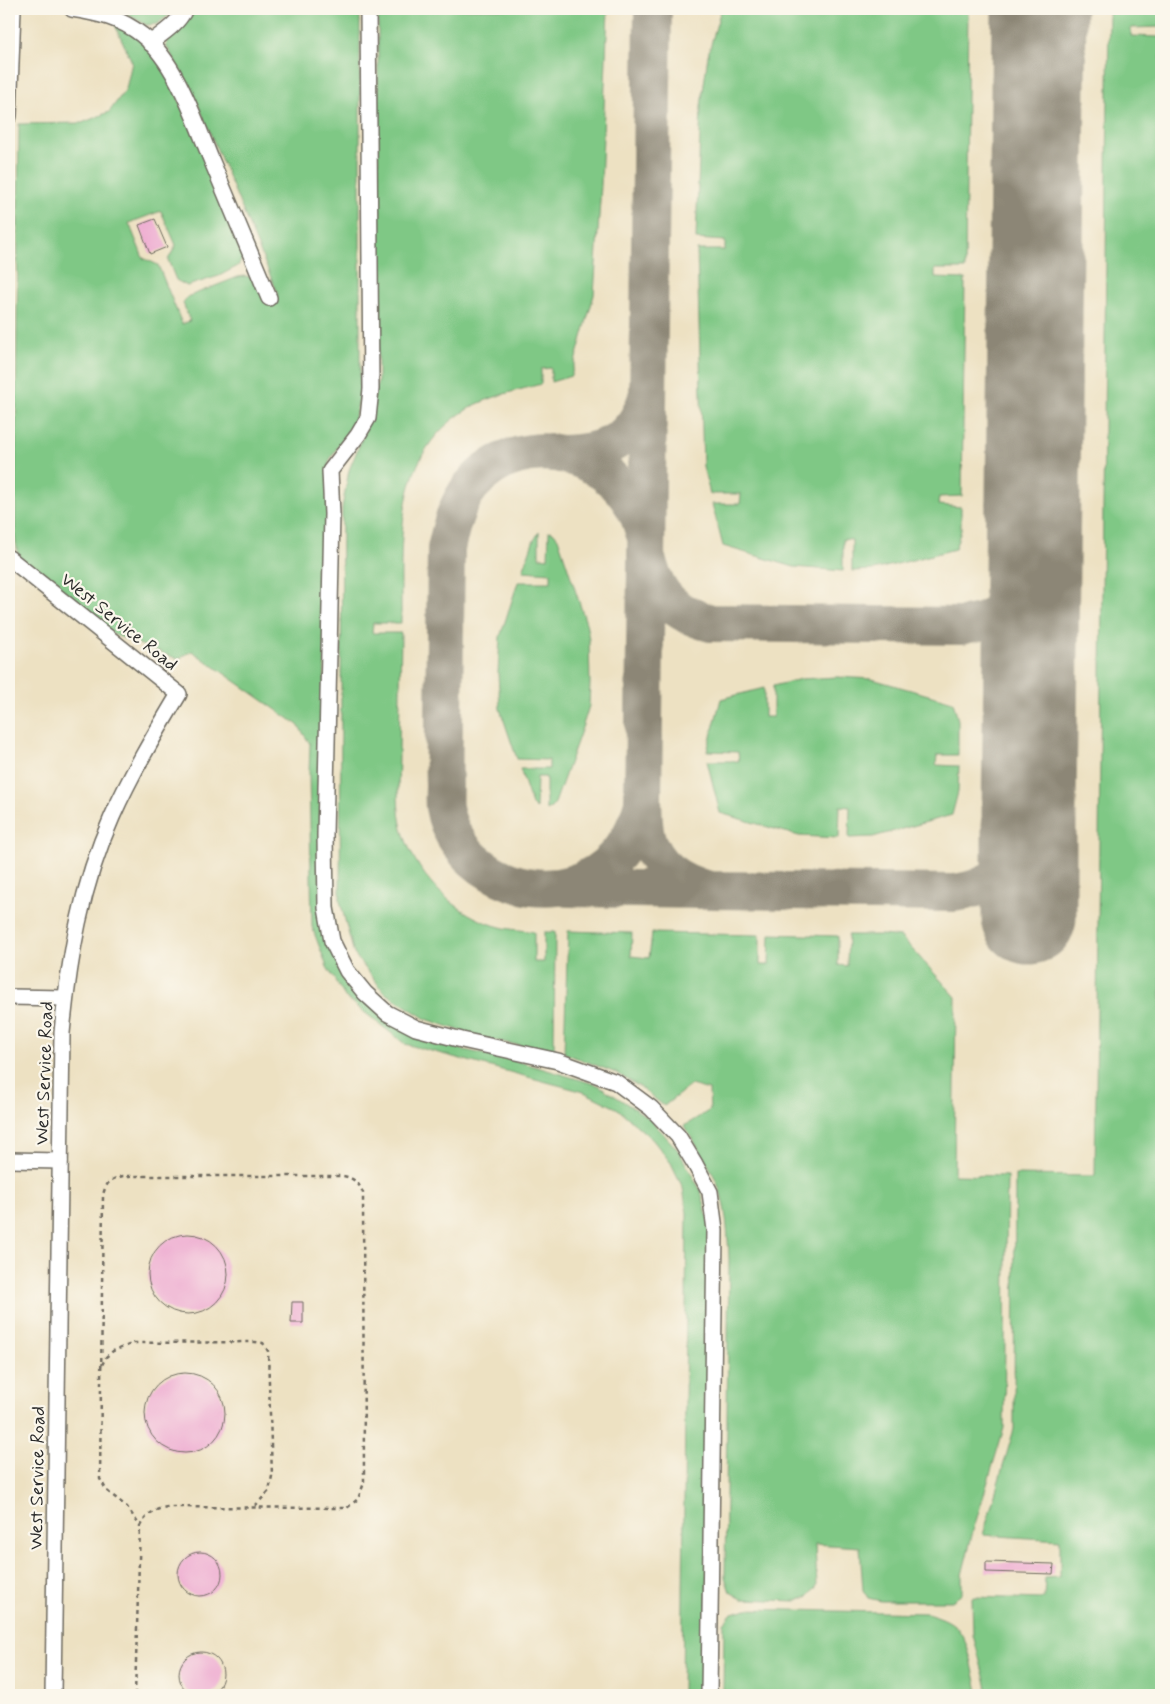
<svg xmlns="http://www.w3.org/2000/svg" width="1170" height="1704" viewBox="0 0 1170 1704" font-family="Mynerve,sans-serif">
	<rect width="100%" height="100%" fill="#fbf7ec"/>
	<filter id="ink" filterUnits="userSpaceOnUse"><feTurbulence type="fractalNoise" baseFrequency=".02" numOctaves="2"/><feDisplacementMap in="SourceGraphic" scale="10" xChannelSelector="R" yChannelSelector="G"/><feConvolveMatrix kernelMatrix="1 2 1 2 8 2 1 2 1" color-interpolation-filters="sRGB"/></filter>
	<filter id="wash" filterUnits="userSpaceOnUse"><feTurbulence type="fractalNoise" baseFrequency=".0096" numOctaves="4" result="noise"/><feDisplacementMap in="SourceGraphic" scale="20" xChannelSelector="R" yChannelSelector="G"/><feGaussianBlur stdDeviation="1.12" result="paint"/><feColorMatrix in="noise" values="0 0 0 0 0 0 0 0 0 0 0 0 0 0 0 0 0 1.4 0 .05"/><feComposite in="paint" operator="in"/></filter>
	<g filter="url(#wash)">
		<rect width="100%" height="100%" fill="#ede1c2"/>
		<!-- green -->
		<g fill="#7fc885" stroke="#557a58">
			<path d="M108,9H174L171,14L157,24L146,25L127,14Z"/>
			<path d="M195,9H360V395L354,421L329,461L323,744L336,958L413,1034L460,1049L520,1062L598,1085L649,1118L678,1150L701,1191L711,1231L706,1695H682L687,1213L683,1188L671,1163L653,1140L618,1109L584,1092L405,1044L345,997L327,967L312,927L309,774L310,744L298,725L192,651L178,659L115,635L27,570L18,555L15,537L19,124L82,123L109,112L126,89L132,62L115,25L135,35L154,53L174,88L245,254L238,266L219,276L187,286L176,280L168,260L176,245L161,211L129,223L143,258L158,265L182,324L190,321L183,303L187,297L238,277L246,276L254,278L266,300L278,294L192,90L166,46C169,32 187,22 195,9Z"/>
			<path d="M378,9H608L601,185L594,295L571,376L551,382V368L541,369V384C519,390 496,395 475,405C390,450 402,542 401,623H373L372,633H401C400,673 400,712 399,752C399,776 396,801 401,824C412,873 455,917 504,928C514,930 524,930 534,932V962H544V932H555L554,1052L482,1038L426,1019L385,993L354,954L340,901L342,508L349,470L366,429L378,381Z"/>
			<path d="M721,9H968L965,269H935V278L965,279L962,496L939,497L938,505L961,507V530L955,549L874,570L852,571V540L843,539V571L794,567L723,546L712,504H740L741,494H710L703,467L697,250H725V241L696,239L701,106L708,55Z"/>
			<path d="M1109,9H1161V27L1131,28V36L1161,37V1695H989L973,1635L972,1597L1044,1599L1045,1578L1060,1577V1540L983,1535L1014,1429L1015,1175L1095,1176Z"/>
			<path d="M549,531L553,532L558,538L586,623L589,639L590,684L589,706L583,725L555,803L551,808L546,810V777H537L536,809L532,805L520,769H549V760L517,759L500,709L498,673L500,637L518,582H551V573L523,571L533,542L539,532V557L548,558Z"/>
			<path d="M837,677L872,679L953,702L958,720V755H937L936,765L959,766L958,792L952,815L873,837L849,838L850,807L840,806L839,838L799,836L720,813L707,761H739L738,752L707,751L721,699L764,688V717H773V686L801,679Z"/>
			<path d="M568,931L632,933L631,956L649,958L652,933L760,935V965H769L770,934L838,936V965L847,966L848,935H882L901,937L956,997L954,1175L1007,1176L1004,1428L973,1531L962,1575V1594L952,1601H881L868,1598L863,1590L860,1547L815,1544L817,1586L808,1597L796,1601L742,1599L730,1592L725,1577L729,1259C728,1237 727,1215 721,1194C714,1170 697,1147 684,1126L710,1110L709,1090L691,1085L664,1106L640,1087L616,1073L564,1053Z"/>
			<path d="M747,1609L927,1613C937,1616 951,1620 958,1629C970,1644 974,1676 979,1695H723L724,1623L732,1613Z"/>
		</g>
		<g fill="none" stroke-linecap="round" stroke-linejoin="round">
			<!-- taxiway -->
			<g stroke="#8c8676" stroke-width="38">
				<path d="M653,9L643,801C644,812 643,824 646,836C654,867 681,883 710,890L954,893C1006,886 1020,858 1029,811"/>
				<path d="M560,454C605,454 636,440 648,393"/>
				<path d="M648,562C658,598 676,614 711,623L961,626C968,624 977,623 983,621C1035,600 1030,539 1033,493"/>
				<path d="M643,803C633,841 610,873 571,884C518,900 453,863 444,807C443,800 444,791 444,784C443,763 444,741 444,720C445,663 445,606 446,549C451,526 456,505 471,486C525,423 624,454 644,532"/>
				<path d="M568,888L700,890"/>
			</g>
			<!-- runway -->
			<path stroke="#8c8676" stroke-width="95" d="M1029,917V811L1039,9"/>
		</g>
		<g id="blocks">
			<!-- building -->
			<g fill="#eeadd1">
				<path d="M155,219L167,247L150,254L139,225Z"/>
				<circle cx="188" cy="1274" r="40"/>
				<path d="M292,1302H303V1323H291Z"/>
				<circle cx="185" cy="1413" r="40"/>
				<circle cx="200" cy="1574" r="22"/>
				<path d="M986,1562L1054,1564L1053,1574L986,1572Z"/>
				<circle cx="201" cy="1674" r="22"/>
			</g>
		</g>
	</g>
	<g filter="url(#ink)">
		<use href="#blocks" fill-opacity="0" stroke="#6f6b60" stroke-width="1"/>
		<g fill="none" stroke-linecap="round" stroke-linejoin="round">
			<defs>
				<g id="minor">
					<path d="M72,9C98,13 121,18 142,35C177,62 196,124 213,164C232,209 250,253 269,298"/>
					<path d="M368,9L371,389L368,418L358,435L330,471L332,514L325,835L326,908L332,941L347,971L365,993L387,1013L416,1028L462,1040L558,1061L616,1082L651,1108L678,1136L695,1164L710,1192L715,1230L709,1695"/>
					<path d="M150,43C163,33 178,24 185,9"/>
					<path d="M9,116L13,9"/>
					<path d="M9,558L179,694C155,734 131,774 112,817C81,886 69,959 62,1033L53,1695"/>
					<path d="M9,997L65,998"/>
					<path d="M9,1160L60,1161"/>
				</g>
			</defs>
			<!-- minor casing -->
			<use href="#minor" stroke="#6f6b60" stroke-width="18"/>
			<!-- path -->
			<g stroke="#6f6b60" stroke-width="2.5" stroke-dasharray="4 4" stroke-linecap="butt">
				<path d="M102,1365L106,1357L113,1351L134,1343L255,1342L263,1343L268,1351L272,1476L269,1491L254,1507"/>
				<path d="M135,1695L140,1526C147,1514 154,1509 168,1507L347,1508L358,1499L364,1483L363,1193C359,1183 354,1178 343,1176H123C110,1179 106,1183 103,1195L100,1479L107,1491L127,1507L140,1526"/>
			</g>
			<!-- minor -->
			<use href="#minor" stroke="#fff" stroke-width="15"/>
		</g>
	</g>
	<g text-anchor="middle" stroke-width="4.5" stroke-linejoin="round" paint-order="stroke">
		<!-- street labels -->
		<g font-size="19" fill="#2b2b2b" stroke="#fbf7ec">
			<text transform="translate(120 621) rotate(39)" y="7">West Service Road</text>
			<text transform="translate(43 1073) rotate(-88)" y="7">West Service Road</text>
			<text transform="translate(36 1478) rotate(-89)" y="7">West Service Road</text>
		</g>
	</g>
	<!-- margin -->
	<rect width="1170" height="1704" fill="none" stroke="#fbf7ec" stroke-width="30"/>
</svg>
